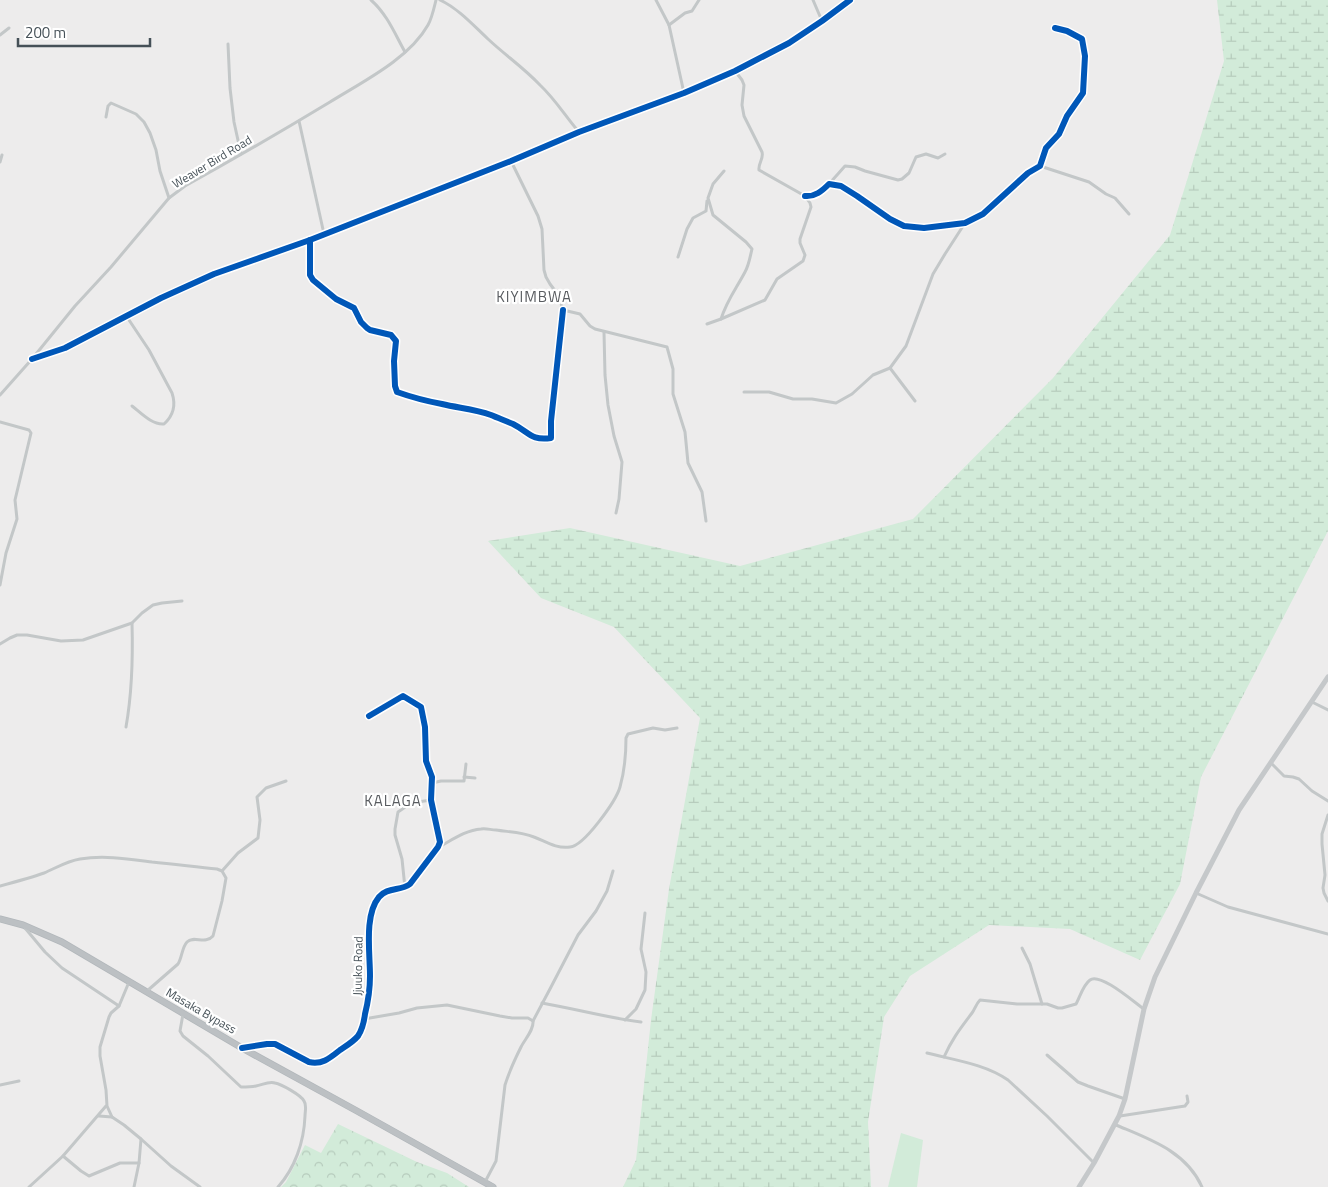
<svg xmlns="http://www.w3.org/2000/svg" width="1328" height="1187" viewBox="0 0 1328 1187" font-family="'Titillium Web',sans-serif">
	<defs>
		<pattern id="forest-crowns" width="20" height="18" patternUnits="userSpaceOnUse" patternTransform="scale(1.25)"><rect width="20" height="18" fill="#d2ebd9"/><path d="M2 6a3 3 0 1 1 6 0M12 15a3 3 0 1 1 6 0" fill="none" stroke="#b6cbbc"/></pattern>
		<pattern id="wetland-marsh" width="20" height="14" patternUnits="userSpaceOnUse" patternTransform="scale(1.25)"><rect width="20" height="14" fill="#d2ebd9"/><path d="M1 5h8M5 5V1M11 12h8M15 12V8" fill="none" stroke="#b6cbbc"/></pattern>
	</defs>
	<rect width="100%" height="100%" fill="#edecec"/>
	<!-- forest -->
	<path fill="url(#forest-crowns)" d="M338,1124L417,1162L447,1173L469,1187H281L286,1182L305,1145L321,1153Z"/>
	<!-- wetland -->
	<path fill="url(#wetland-marsh)" d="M1217,0H1328V531L1201,777L1180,884L1140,960L1070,929L989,925L910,976L884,1017L868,1122L871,1187H623L636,1160L651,1020L669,889L700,718L614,627L541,598L488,541L570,528L740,566L913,519L1053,378L1170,235L1224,61Z"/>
	<!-- pitch -->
	<path fill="#d2ebd9" d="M901,1133L923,1140L917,1187H888Z"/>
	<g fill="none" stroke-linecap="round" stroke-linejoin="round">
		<defs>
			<path id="trunk" d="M0,919L23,925L62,942L242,1048L357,1111L493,1187"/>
		</defs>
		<!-- trunk casing -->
		<use href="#trunk" stroke="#b2b7bb" stroke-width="7"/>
		<!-- minor -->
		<g stroke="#c3c7c8" stroke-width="3">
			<path d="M371,0C387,14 395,34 405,52"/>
			<path d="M440,0C459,9 473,25 488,39C505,55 524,68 540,85C555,99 566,117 579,132"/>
			<path d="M656,0L669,25L684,93"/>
			<path d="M813,0L822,21"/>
			<path d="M669,25L685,13L692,11L699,0"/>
			<path d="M0,35L9,28"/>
			<path d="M228,44L230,88L234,122L241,154"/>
			<path d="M106,117L108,106L111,103L136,114L144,122L150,133L156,150L160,171L169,198"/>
			<path d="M299,121L324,234"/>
			<path d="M511,161L538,216L542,229L544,270L546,277L550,284L559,296L563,310L580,314L590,326L595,329L667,347L673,369V394L685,432L688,463L702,492L706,521"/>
			<path d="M0,162L2,155"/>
			<path d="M1040,166L1089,182L1106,194L1115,198L1129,214"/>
			<path d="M829,184L845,166L855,167L865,171L898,180L902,179L909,173L916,157L926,154L938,158L945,154"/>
			<path d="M805,196C815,197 822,191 829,184L841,186L857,196L890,219L904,226L924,228L965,223L983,214L1028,173L1040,166L1046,148L1059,134L1067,116L1083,93L1085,56L1082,39L1067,31L1055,28"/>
			<path d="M310,240V275L313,280L336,299L354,308L361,322L367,328L370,330L391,335L396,341L394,361L395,386L397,392C411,397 426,401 442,404C458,408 475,409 491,415C498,418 506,421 513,424C529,432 531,441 551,438V421L563,310"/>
			<path d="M678,257L687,229L693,218L706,211L707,201"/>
			<path d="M127,317L149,350L172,393C176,405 174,415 164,424C152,425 141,413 132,406"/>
			<path d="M721,319L765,300L777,279L803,261L805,255L800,243V239L811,207L810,203L805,196L759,170C758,163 764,159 762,152L744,116L742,105L744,85L742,80L735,71"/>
			<path d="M707,324L721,319C727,300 736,289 745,272C749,265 750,257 752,249L746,242L713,215L708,198L713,184L724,171"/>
			<path d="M604,332L605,375L608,405L614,436L622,462L619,499L616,513"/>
			<path d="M32,359L65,348L161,298L214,274L310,240L511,161L579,132L684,93L735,71L789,43L822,21L850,0"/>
			<path d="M890,368L906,346L933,274L945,254L965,223"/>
			<path d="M744,392H769L793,399H812L836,403L852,394L873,375L890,368L915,401"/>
			<path d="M0,395L32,359L75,306L111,267L169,198L185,186C234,159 282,131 330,102C362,82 409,59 428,25C432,18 434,8 436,0"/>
			<path d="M0,422L29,430L31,433L15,500L17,519L6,553L0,585"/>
			<path d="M0,644L10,638L17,635H27L61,641L83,640L132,623L142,613L153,605L162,603L182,601"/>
			<path d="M1312,702L1328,710"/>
			<path d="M126,727C132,693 133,658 132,623"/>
			<path d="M1271,763L1284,776L1293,777L1299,779L1312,791L1328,801"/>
			<path d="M464,777L475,778"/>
			<path d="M432,783L441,781H464L466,764"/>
			<path d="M1328,815L1322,834V844L1325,875L1323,888L1324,893L1328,901"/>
			<path d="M439,847C452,840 466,830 481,829C486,828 491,830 496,830C509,832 522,832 534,837C545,841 556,849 570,847C584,846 616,801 620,787C624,773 626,754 626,738L628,734L653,728L665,730L677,728"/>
			<path d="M222,871L238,853L258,838L260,820L257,797L266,788L286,781"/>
			<path d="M0,886C15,882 30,878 44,873C56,868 67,861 80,859C104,855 129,859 152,862C174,864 196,867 217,869L222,871L226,878L222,901L213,936C205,945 194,935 187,942C182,947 182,958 178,964L147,991"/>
			<path d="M405,888L402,859L395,835V829L398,812L411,803L431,800"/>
			<path d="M1196,893L1228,907L1328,934"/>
			<path d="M25,928L45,952L62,968L119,1006"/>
			<path d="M1022,948L1030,964L1042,1004"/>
			<path d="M129,982L119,1006L111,1013L109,1017L100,1047V1056L106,1090L107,1106L112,1117L124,1125L141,1139L171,1166L200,1187"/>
			<path d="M542,1003C576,1009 608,1018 641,1022"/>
			<path d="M183,1014L180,1031L183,1036L208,1056L241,1087C246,1087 251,1087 256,1086C262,1085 269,1081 275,1083C281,1084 301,1095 304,1101C307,1105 305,1111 305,1116C304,1142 295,1168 278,1187"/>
			<path d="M364,1019L399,1013L417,1008L447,1005L500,1016L512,1018H528L533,1021C534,1030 525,1039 521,1047C515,1059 509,1072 505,1085L496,1161L485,1182"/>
			<path d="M625,1020L636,1009L645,990L646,972L641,949L645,913"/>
			<path d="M533,1021L551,987L578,935L596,911L607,891L613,871"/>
			<path d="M243,1048L267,1044H275L309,1062C322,1065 330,1058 340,1050C346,1046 353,1042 358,1036C362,1030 364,1022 365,1014C368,1002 370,989 370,976C370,953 364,915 379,897C387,887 401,891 410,884L438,847L440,842L431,800L432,777L426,761L425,727L421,707L403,696L369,716"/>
			<path d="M927,1053C954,1060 985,1064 1008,1080L1047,1116L1094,1163"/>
			<path d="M1047,1055L1078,1082L1088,1086L1125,1099"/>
			<path d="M944,1057C952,1039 960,1029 972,1013C975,1009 976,1004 980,1000L1017,1004H1047L1058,1008H1062L1076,1004C1080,997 1083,985 1090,980C1100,972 1135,1003 1144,1009"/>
			<path d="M0,1085L19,1081"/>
			<path d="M99,1116L112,1117"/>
			<path d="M1120,1116L1185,1106L1188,1102L1187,1096"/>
			<path d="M1116,1125C1149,1139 1186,1151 1202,1187"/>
			<path d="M63,1156L81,1171L89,1176L120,1163H139"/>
			<path d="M29,1187L63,1156L106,1106"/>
			<path d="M134,1187L139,1163L141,1139"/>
		</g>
		<!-- secondary -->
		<path stroke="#c5c8ca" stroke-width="5" d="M1079,1187L1094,1163L1119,1116L1125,1099L1144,1009L1155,977L1196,893L1239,810L1328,677"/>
		<!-- trunk -->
		<use href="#trunk" stroke="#bcc0c3" stroke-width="5.5"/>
		<defs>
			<g id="cycleway">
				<path d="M805,196C815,197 822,191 829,184L841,186L857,196L890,219L904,226L924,228L965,223L983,214L1028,173L1040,166L1046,148L1059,134L1067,116L1083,93L1085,56L1082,39L1067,31L1055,28"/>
				<path d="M310,240V275L313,280L336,299L354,308L361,322L367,328L370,330L391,335L396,341L394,361L395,386L397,392C411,397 426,401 442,404C458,408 475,409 491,415C498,418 506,421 513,424C529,432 531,441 551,438V421L563,310"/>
				<path d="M32,359L65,348L161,298L214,274L310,240L511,161L579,132L684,93L735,71L789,43L822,21L850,0"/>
				<path d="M242,1048L267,1044H275L309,1062C322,1065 330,1058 340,1050C346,1046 353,1042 358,1036C362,1030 364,1022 365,1014C368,1002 370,989 370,976C370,953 364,915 379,897C387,887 401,891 410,884L438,847L440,842L431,800L432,777L426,761L425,727L421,707L403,696L369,716"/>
			</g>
		</defs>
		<!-- cycleway casing -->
		<use href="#cycleway" stroke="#fff" stroke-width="9"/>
		<!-- cycleway -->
		<use href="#cycleway" stroke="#0057b8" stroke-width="6"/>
	</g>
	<g text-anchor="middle" stroke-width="4.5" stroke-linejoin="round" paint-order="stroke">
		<!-- street labels -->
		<g font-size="12" fill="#455057" stroke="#fff">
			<text transform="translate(212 162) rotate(-31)" y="4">Weaver Bird Road</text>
			<text transform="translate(358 966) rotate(-89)" y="4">Jjuuko Road</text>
			<text transform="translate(201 1011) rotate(30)" y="4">Masaka Bypass</text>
		</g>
		<!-- quarter labels -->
		<g font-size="15" letter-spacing="1" fill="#595c60" stroke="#fff">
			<text x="534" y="302">KIYIMBWA</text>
			<text x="393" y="806">KALAGA</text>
		</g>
	</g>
	<!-- scale -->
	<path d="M18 38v8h132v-8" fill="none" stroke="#455057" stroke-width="2.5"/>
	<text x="25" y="38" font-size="15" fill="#455057" stroke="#ffffff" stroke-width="4" paint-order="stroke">200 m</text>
</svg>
